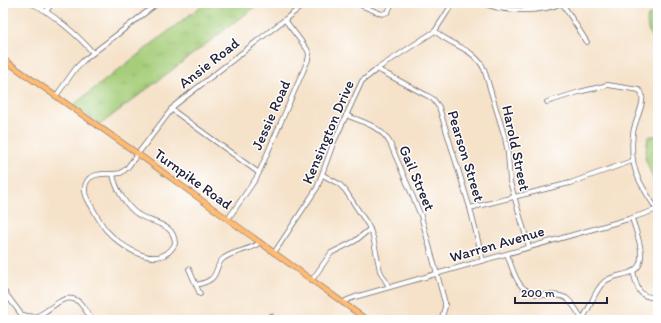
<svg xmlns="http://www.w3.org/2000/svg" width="661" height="323" viewBox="0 0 661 323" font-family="Itim,sans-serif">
	<defs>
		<pattern id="wetland-marsh" width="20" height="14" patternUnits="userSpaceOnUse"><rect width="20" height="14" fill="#a6ce7a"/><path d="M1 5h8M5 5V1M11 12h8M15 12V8" fill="none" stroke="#8fb16a"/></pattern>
		<pattern id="park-tufts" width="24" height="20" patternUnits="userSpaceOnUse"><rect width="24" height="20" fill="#a6ce7a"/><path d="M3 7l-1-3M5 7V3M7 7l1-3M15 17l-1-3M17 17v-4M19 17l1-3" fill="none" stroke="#8fb16a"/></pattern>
	</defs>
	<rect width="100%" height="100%" fill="#fff"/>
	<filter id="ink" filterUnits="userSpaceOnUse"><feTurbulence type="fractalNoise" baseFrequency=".025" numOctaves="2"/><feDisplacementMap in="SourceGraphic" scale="8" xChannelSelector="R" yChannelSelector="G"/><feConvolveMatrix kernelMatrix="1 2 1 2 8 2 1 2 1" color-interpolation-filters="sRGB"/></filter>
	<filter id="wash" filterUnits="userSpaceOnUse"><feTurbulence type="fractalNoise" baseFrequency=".012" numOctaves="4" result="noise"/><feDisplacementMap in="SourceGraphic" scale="16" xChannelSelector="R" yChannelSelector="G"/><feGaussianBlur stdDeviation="0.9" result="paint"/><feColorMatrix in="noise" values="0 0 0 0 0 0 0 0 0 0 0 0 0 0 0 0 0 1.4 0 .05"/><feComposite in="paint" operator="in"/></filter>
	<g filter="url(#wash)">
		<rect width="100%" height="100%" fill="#f5e2c9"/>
		<!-- wetland -->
		<g fill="url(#wetland-marsh)" stroke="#64785a">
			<path d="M658,12V47C651,37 645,29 648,16Z"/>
			<path d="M651,136H658V194L655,190L654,181L645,158L648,137Z"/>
		</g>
		<!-- park -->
		<path fill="url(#park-tufts)" stroke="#64785a" d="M205,3H260L101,124L73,105Z"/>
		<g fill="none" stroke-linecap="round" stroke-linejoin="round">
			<!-- stream -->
			<path stroke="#51bfc7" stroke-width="1" d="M658,16L651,23L653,28L658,35"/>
		</g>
	</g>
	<g filter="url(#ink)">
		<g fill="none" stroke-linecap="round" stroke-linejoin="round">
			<defs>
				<g id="minor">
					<path d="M30,3C49,10 80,37 93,53"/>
					<path d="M355,3L382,14L388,12L392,3"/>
					<path d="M483,3C501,12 543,13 561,3"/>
					<path d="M562,3L587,42"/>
					<path d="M46,12L52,3"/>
					<path d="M435,31C451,46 474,48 484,69L505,138L508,154L510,182L529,247"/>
					<path d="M377,69L428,96L433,99L439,107L470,208L483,261"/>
					<path d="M56,96L76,68L84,60L158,3"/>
					<path d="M547,102L579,92L608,85L639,90C649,97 634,122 633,133C629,168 638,181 657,210"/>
					<path d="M171,109L259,173"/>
					<path d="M346,115C362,122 381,126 390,143L421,216L445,303V307L442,317"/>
					<path d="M113,174C101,173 85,174 85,189C84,196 90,203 93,209C97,216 101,224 106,230C121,247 159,273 175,244C175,223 153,224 139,215C127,208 115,188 113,174L121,173L127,168L175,105L306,3"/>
					<path d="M323,175L339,184L345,190L368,225L373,237L380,271L389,287"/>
					<path d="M470,208L570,183L632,161"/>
					<path d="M228,219L257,177L308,60L309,54L307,49L285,20"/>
					<path d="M274,253L317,188L333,144L362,81L380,67L435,31L453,3"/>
					<path d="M507,254C515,275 517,295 545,295C552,295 559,294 566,298C573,303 578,313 583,320"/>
					<path d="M189,269L196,285C201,284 207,282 211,279C218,274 216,263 224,258C235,250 249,251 259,243"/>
					<path d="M633,271C637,287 638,299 658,297"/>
					<path d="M312,280L331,253L355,241L370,229"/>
					<path d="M196,285L200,294"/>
					<path d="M3,290L21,314C26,316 32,317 37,316C50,312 64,290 79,302C84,307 88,314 92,320"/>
					<path d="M343,303L347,300L355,297L632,218L658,209"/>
					<path d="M582,319C591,308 593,292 604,282C611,276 620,276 629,273C652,266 636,233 632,218"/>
					<path d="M266,320L271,316"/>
				</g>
				<path id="major" d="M3,59L138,154L367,320"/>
			</defs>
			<!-- minor casing -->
			<use href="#minor" stroke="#6c656d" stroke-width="5.5"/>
			<!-- major casing -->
			<use href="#major" stroke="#6c656d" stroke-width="6"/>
			<!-- minor -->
			<use href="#minor" stroke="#fff" stroke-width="4"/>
			<!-- major -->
			<use href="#major" stroke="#ffbb71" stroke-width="5"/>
		</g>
	</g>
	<g text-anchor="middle" stroke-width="3" stroke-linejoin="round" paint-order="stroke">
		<!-- street labels -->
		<g font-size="15" fill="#22223b" stroke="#fff">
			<text transform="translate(209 63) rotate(-38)" y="5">Ansie Road</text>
			<text transform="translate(271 115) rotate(-66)" y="5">Jessie Road</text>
			<text transform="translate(328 132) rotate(-67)" y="5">Kensington Drive</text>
			<text transform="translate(516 148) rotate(78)" y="5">Harold Street</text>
			<text transform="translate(466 156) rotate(73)" y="5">Pearson Street</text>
			<text transform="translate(417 178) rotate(67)" y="5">Gail Street</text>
			<text transform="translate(193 179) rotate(36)" y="5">Turnpike Road</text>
			<text transform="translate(497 244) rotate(-16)" y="5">Warren Avenue</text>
		</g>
	</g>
	<!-- margin -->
	<rect width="661" height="323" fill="none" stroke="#fff" stroke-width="16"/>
	<!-- scale -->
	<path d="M515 297v6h92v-6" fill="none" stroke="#22223b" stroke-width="2"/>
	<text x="521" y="297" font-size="12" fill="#22223b" stroke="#ffffff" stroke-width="3" paint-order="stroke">200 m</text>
</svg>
